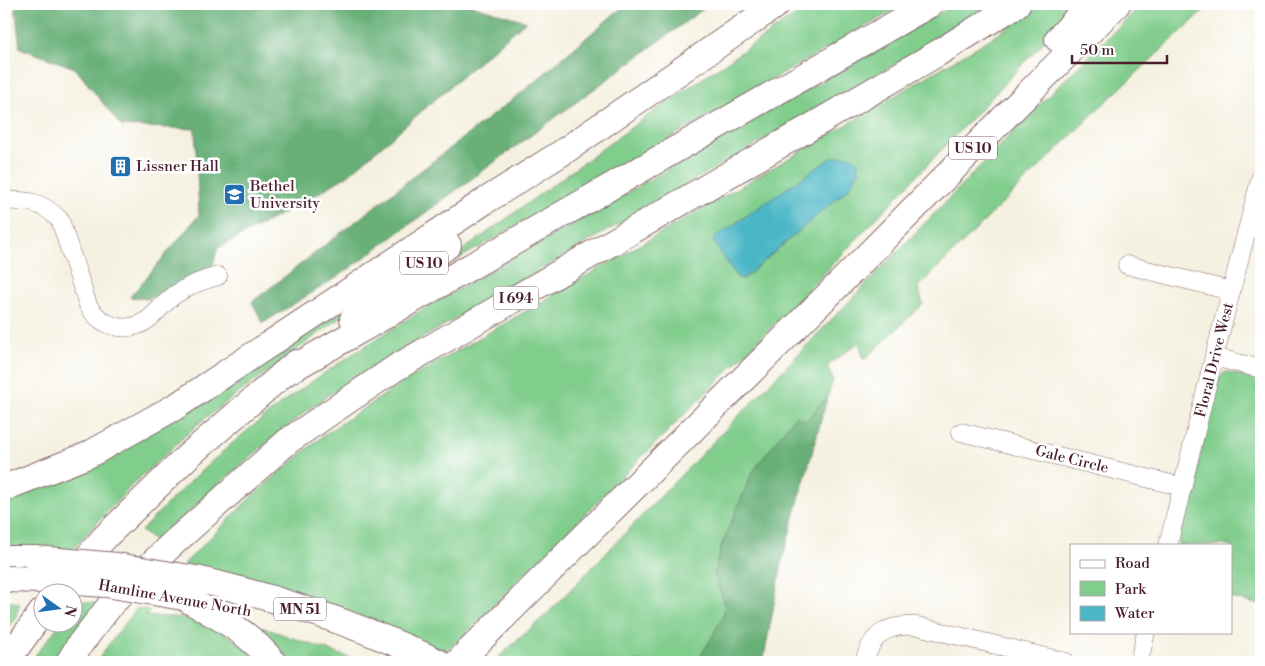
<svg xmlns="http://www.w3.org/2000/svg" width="1265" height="666" viewBox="0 0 1265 666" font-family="'Libre Bodoni',serif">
	<rect width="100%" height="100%" fill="#fff"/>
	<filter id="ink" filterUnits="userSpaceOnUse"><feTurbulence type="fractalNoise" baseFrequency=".02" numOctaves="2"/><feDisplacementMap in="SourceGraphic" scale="10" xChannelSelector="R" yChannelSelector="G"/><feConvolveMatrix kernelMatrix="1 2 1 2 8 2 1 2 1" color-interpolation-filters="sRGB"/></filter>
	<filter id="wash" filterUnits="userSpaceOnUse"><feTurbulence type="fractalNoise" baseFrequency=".0096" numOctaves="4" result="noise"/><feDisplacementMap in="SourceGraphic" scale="20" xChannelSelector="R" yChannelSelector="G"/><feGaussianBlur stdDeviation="1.12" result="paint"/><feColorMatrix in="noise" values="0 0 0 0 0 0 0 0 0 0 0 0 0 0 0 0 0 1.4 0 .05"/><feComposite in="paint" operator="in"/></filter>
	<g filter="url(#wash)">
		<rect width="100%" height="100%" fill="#f5f1e1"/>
		<!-- green -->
		<g fill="#80cd8c" stroke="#65765c" fill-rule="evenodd">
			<path d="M812,4H905L453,262L451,259L650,114Z"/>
			<path d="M956,4H998L379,363C362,374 344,384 327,396C266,440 212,490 157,542L141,531C186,483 235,438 288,399C329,368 374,341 417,313Z"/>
			<path d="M1044,4H1080L791,308L446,653L184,564L254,494L325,434L402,383L853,121L993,37ZM859,171L849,188L743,279L737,277Z"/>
			<path d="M1142,4H1211L1099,108L918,287L923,304L864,360L859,342L827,366L833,380L828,395L806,421L722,544L714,574L725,605L723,617L698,662H493L546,615L1046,98Z"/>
			<path d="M389,281L200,422L131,486L71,551L4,547V497Z"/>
			<path d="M1226,372L1261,379V605L1231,598V545H1178L1220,376Z"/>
			<path d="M4,599L20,604L15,618L4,633Z"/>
			<path d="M78,601L101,604L53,662H30L60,624H72L73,607Z"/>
			<path d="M137,608L150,610L146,616L193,618L206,620L265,662H97L106,648Z"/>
			<path d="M261,627L362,662H281L257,633Z"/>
		</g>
		<!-- forest -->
		<g fill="#68b078" stroke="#596852">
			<path d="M15,4H467L526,21L347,176L298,205L218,248L212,268L148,299L130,297L199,215L195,129L121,126L75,68L20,48Z"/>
			<path d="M626,4H710L342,274L263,323L252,302L526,89Z"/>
			<path d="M828,395L783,557L763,662H698L723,617L725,605L714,574L722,544L752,473L795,416L806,421Z"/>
		</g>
		<!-- water -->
		<path fill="#4ab6c6" stroke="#4a6a78" d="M841,156H851L858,162L859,171L849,188L743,279L737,277L713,241L717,236L831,158Z"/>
	</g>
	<g filter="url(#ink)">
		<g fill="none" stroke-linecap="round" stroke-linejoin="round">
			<defs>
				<g id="minor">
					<path d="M4,201C29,200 41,201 60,220L88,305C101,328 129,335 150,318C159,310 166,301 176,294C189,285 203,280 218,276"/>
					<path d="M1127,265L1231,291"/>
					<path d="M1214,357L1261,369"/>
					<path d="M961,432L1183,487"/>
					<path d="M1168,545L1214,357L1261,176"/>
					<path d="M864,662C872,633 888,624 917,626L1066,662"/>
					<path d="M1139,662L1146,632"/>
				</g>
				<g id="highway">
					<path d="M1058,39L1090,4"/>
					<path d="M353,319L448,245"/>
					<path d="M283,374L930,4"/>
					<path d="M4,488L88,455L175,407L485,201L563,152L777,4"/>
					<path d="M4,559H36"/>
					<path d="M71,577L104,538L189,455L296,363"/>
					<path d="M196,579C279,598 361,626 438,662"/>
					<path d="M183,597C217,616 248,631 273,662"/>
					<path d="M6,662L42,612"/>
					<path d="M69,662L80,644L112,603L170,546L288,441L394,369L938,53L1017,4"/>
					<path d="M458,662L834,289L1117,4"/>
				</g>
			</defs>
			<!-- minor casing -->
			<use href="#minor" stroke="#86686b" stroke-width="19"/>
			<!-- highway casing -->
			<use href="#highway" stroke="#86686b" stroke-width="28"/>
			<!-- minor -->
			<use href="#minor" stroke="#fff" stroke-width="18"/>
			<!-- highway -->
			<use href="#highway" stroke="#fff" stroke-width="26"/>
			<defs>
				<g id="highway-bridge">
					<path d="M36,559L117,566L196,579"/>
					<path d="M4,579L46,580L106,584L183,597"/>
				</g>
			</defs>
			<!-- highway-bridge casing -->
			<use href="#highway-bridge" stroke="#86686b" stroke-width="28" stroke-linecap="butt"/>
			<!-- highway-bridge -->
			<use href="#highway-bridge" stroke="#fff" stroke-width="26"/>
		</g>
	</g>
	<!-- icons -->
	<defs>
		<symbol id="building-square" viewBox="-11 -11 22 22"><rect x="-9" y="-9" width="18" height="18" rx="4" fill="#1f6fb2" stroke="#fff"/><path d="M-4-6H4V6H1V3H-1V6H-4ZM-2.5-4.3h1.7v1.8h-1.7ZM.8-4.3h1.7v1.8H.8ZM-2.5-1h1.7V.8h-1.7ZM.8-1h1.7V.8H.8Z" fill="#fff"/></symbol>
		<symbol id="university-square" viewBox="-11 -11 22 22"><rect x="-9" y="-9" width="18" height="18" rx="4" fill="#1f6fb2" stroke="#fff"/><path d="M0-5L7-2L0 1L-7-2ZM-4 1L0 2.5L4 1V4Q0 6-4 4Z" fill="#fff"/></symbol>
	</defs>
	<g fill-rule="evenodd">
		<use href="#building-square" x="108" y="154" width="25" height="25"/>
		<use href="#university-square" x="222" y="182" width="25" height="25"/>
	</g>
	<g text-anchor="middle" stroke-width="5" stroke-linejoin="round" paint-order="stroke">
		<!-- shield labels -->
		<g fill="#fff" stroke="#80626b" stroke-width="1">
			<rect x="949" y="136.5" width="48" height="23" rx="4"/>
			<rect x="400" y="251.5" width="48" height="23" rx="4"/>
			<rect x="493.5" y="286.5" width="45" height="23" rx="4"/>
			<rect x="274" y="597.5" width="52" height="23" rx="4"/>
		</g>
		<g font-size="14" font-weight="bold" fill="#4a1f2b">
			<text x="973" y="153">US 10</text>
			<text x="424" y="268">US 10</text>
			<text x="516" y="303">I 694</text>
			<text x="300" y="614">MN 51</text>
		</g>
		<!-- poi labels -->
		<g font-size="15" fill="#4a1f2b" stroke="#fff" text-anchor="start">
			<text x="136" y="171">Lissner Hall</text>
			<text x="250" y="191">Bethel<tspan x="250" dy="17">University</tspan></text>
		</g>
		<!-- street labels -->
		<g font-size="15" fill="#4a1f2b" stroke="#fff">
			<text transform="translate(1214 360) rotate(-76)" y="5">Floral Drive West</text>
			<text transform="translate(1072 459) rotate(14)" y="5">Gale Circle</text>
			<text transform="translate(175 598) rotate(10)" y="5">Hamline Avenue North</text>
		</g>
	</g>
	<!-- margin -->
	<rect width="1265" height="666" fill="none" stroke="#fff" stroke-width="20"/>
	<!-- legend -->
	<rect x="1070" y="544" width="162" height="90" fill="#ffffff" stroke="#b7a5aa"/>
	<rect x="1080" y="560" width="25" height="8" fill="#ffffff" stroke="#b7a5aa"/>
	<text x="1115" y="568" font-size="15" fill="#4a1f2b">Road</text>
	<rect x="1080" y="581" width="25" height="15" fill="#80cd8c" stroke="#b7a5aa"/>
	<text x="1115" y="594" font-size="15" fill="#4a1f2b">Park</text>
	<rect x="1080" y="606" width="25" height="15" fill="#4ab6c6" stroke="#b7a5aa"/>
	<text x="1115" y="618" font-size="15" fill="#4a1f2b">Water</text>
	<!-- north arrow -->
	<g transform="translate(58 608) rotate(104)"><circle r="24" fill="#ffffff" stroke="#b7a5aa"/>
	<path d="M0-4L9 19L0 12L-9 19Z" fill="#1f6fb2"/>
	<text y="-8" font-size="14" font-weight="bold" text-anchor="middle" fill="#4a1f2b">N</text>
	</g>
	<!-- scale -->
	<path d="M1072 55v8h95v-8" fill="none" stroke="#4a1f2b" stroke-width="2.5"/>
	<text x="1080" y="55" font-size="15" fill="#4a1f2b" stroke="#ffffff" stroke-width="4" paint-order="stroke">50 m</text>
</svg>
